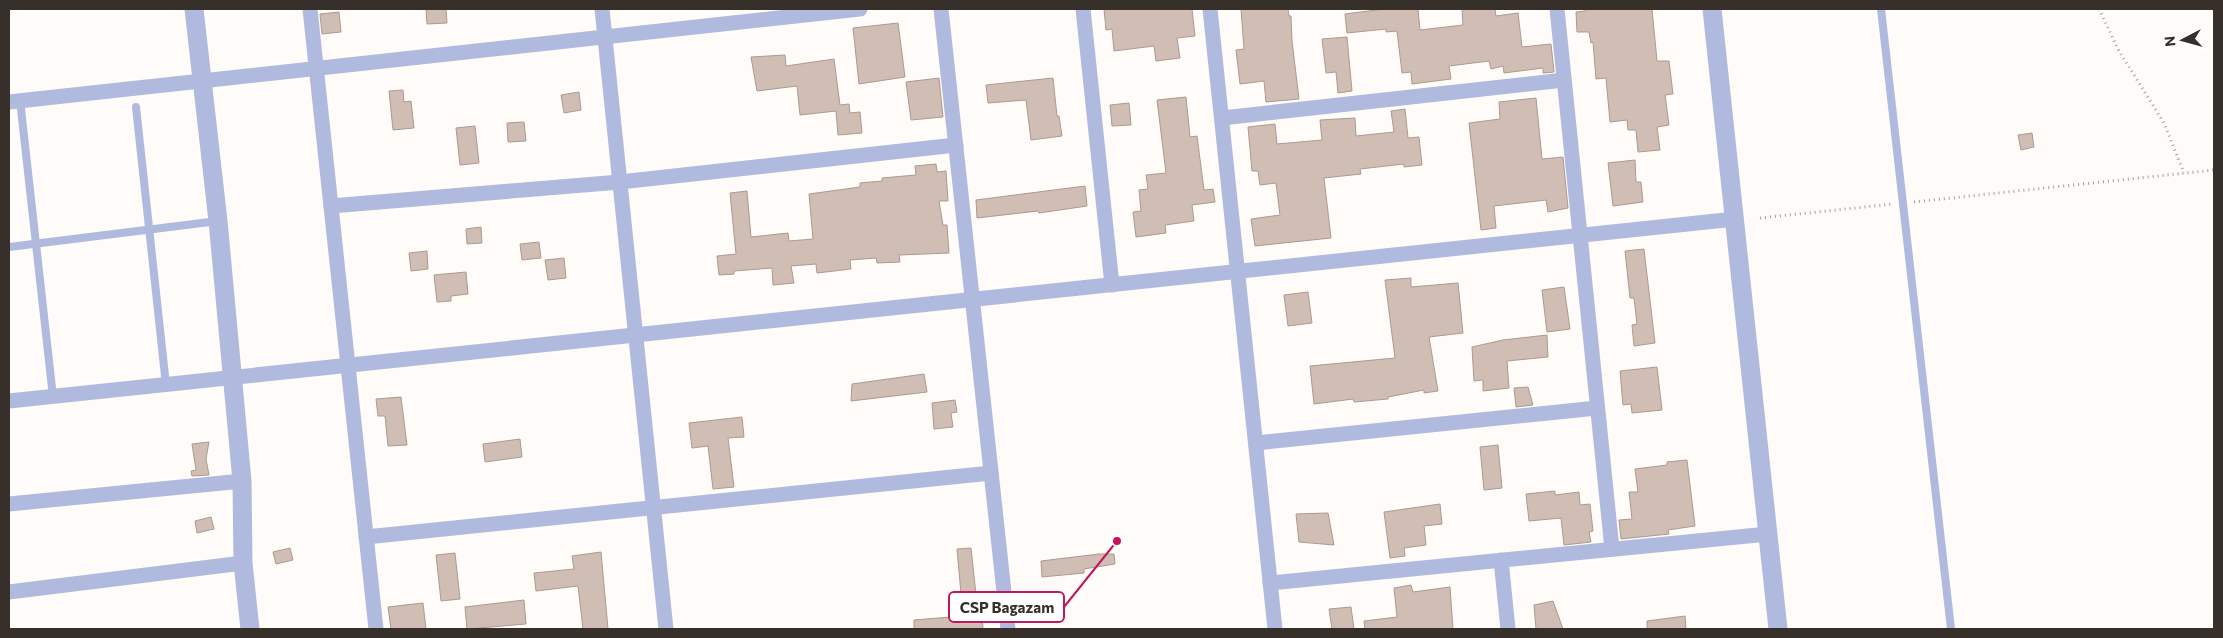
<svg xmlns="http://www.w3.org/2000/svg" width="2223" height="638" viewBox="0 0 2223 638" font-family="Commissioner,sans-serif">
	<rect width="100%" height="100%" fill="#fffbf8"/>
	<!-- building -->
	<g fill="#d0bdb3" stroke="#ac9a90">
		<path d="M426,9H446L447,23L427,24Z"/>
		<path d="M1104,9H1192L1195,36L1177,38L1180,58L1156,61L1154,46L1114,51L1112,29L1106,30Z"/>
		<path d="M1241,9H1288L1289,16H1291L1292,41L1299,99L1266,102L1264,81L1240,84L1236,50L1244,49Z"/>
		<path d="M1384,9H1418L1420,30L1463,25L1462,9H1495L1496,16L1518,13L1522,47L1551,44L1554,72L1543,73V68L1504,73L1503,66L1491,69L1489,61L1449,66L1451,79L1412,84L1411,72L1402,73L1397,31L1386,32V29L1347,33L1345,14Z"/>
		<path d="M1585,9H1652L1657,61H1669L1673,94L1665,95L1669,125L1657,127L1660,150L1638,152L1636,130H1628L1627,120L1610,122L1606,78L1596,79L1593,42L1591,43L1589,32H1577L1576,12L1585,11Z"/>
		<path d="M339,12L341,32L322,34L320,14Z"/>
		<path d="M898,23L905,77L859,84L853,28Z"/>
		<path d="M1347,37L1352,91L1338,93L1336,72L1326,73L1322,39Z"/>
		<path d="M785,55L786,66L834,59L840,105L849,104L850,113L860,112L862,133L838,135L836,111L800,115L797,86L757,91L751,57Z"/>
		<path d="M939,78L943,117L911,120L906,82Z"/>
		<path d="M1053,78L1057,116H1059L1062,136L1031,140L1026,100L988,103L986,85Z"/>
		<path d="M403,90L404,102L411,101L414,128L393,130L389,91Z"/>
		<path d="M579,92L581,110L564,113L561,95Z"/>
		<path d="M1186,97L1190,137L1197,136L1204,190L1213,189L1215,202L1192,205L1194,221L1165,225L1166,233L1136,237L1133,212L1141,211L1139,190L1148,189L1146,175L1166,173L1157,100Z"/>
		<path d="M1536,98L1542,159L1563,157L1568,208L1548,212L1546,200L1494,206L1496,228L1481,230L1469,123L1500,119L1499,102Z"/>
		<path d="M1129,103L1131,125L1112,126L1110,105Z"/>
		<path d="M1405,109L1408,138L1419,137L1422,165L1404,167V164L1360,169L1361,174L1324,178L1331,238L1255,246L1251,219L1280,215L1276,183L1260,185L1258,171H1252L1248,127L1275,124L1277,144L1322,140L1320,120L1355,118L1356,136L1394,132L1391,111Z"/>
		<path d="M524,122L526,141L508,142L507,123Z"/>
		<path d="M475,126L479,163L460,165L456,128Z"/>
		<path d="M2032,133L2034,147L2021,150L2018,135Z"/>
		<path d="M1635,160L1636,182H1641L1643,202L1613,206L1608,163Z"/>
		<path d="M936,164L937,172L946,171L948,201H939L943,225H947L949,253L899,255L900,262L877,263L876,258L850,260L851,269L817,273L816,264L791,266L794,283L773,285L772,268L734,271V274L719,275L717,256L736,254L730,193L747,191L751,237L788,233L789,241L813,239L809,194L860,187V183L882,181V178L916,175L915,166Z"/>
		<path d="M1085,186L1087,206L1039,213L1038,211L977,218L976,200Z"/>
		<path d="M481,227L482,243L467,244L466,229Z"/>
		<path d="M539,242L541,258L522,260L520,244Z"/>
		<path d="M1644,249L1655,343L1634,346L1632,325L1637,324L1634,298H1630L1625,251Z"/>
		<path d="M427,251L428,269L411,271L409,253Z"/>
		<path d="M564,258L566,278L548,280L545,260Z"/>
		<path d="M466,272L468,294L451,296V301L437,302L434,275Z"/>
		<path d="M1411,278V287L1458,283L1463,333L1429,337L1438,391L1424,393V390L1388,397V399L1354,402L1353,399L1314,404L1310,366L1395,358L1385,280Z"/>
		<path d="M1564,287L1570,329L1547,332L1542,290Z"/>
		<path d="M1308,292L1312,323L1288,326L1284,295Z"/>
		<path d="M1547,335L1548,357L1507,361L1509,388L1483,391V380L1474,381L1472,347L1503,340Z"/>
		<path d="M1657,367L1662,410L1632,413L1631,404L1623,405L1620,371Z"/>
		<path d="M924,374L927,392L851,401L852,384Z"/>
		<path d="M1528,387L1533,405L1516,407L1514,388Z"/>
		<path d="M401,397L407,445L388,446L385,416H378L376,399Z"/>
		<path d="M955,400L957,412L951,413L953,427L934,429L932,403Z"/>
		<path d="M742,417L744,437L728,438L734,487L713,489L708,446L692,448L689,423Z"/>
		<path d="M520,439L522,457L485,462L483,444Z"/>
		<path d="M209,442L206,459L209,475L192,476L191,471L196,470L192,444Z"/>
		<path d="M1498,445L1502,488L1484,490L1480,447Z"/>
		<path d="M1687,460L1695,526L1668,530L1669,534L1621,539L1619,520L1632,519L1629,492H1638L1635,469L1667,465V462Z"/>
		<path d="M1555,491V495L1579,492L1580,505L1590,504L1593,531L1589,532L1591,542L1564,545L1561,518L1529,521L1526,494Z"/>
		<path d="M1440,504L1442,524L1424,526L1426,545L1404,548L1405,556L1390,558L1384,512Z"/>
		<path d="M1328,513L1334,545L1299,542L1296,514Z"/>
		<path d="M211,517L214,529L197,533L195,521Z"/>
		<path d="M290,548L293,560L276,564L273,552Z"/>
		<path d="M971,548L978,613L982,612L983,629H914V620L963,616L957,549Z"/>
		<path d="M601,552L608,629H583L578,586L536,591L534,573L574,569L572,556Z"/>
		<path d="M455,553L460,599L441,601L436,555Z"/>
		<path d="M1099,554H1114L1115,564L1084,569V573L1042,577L1041,561Z"/>
		<path d="M1411,585L1413,592L1450,587L1453,629H1365L1364,621L1397,617L1394,588Z"/>
		<path d="M524,600L526,624L467,629L465,607Z"/>
		<path d="M1553,601L1563,629H1536L1534,605Z"/>
		<path d="M423,603L426,629H391L388,607Z"/>
		<path d="M1351,607L1354,629H1332L1329,609Z"/>
		<path d="M1685,616L1686,629H1647V621Z"/>
	</g>
	<g fill="none" stroke-linecap="round" stroke-linejoin="round">
		<!-- path -->
		<g stroke="#a49f9b" stroke-width="3" stroke-dasharray="1 4" stroke-linecap="butt">
			<path d="M2099,9L2119,51L2164,123L2184,173"/>
			<path d="M1914,202L2214,170"/>
			<path d="M1760,218L1893,204"/>
		</g>
		<!-- service -->
		<g stroke="#afbade" stroke-width="8">
			<path d="M1881,9L1951,629"/>
			<path d="M20,100L53,397"/>
			<path d="M136,107L166,385"/>
			<path d="M9,247L218,221"/>
		</g>
		<!-- minor -->
		<g stroke="#afbade" stroke-width="15">
			<path d="M310,9L376,629"/>
			<path d="M602,9L666,629"/>
			<path d="M941,9L1008,629"/>
			<path d="M1083,9L1112,285"/>
			<path d="M1210,9L1275,629"/>
			<path d="M1557,9L1612,549"/>
			<path d="M9,102L860,9"/>
			<path d="M1222,118L1564,80"/>
			<path d="M331,206L620,182L956,145"/>
			<path d="M9,401L1735,219"/>
			<path d="M1256,443L1597,408"/>
			<path d="M9,504L242,481"/>
			<path d="M366,537L991,473"/>
			<path d="M1501,560L1508,629"/>
			<path d="M1270,583L1768,534"/>
			<path d="M9,592L243,563"/>
		</g>
		<!-- tertiary -->
		<g stroke="#afbade" stroke-width="19">
			<path d="M194,9L218,221L242,481L243,563L250,629"/>
			<path d="M1712,9L1778,629"/>
		</g>
	</g>
	<!-- callouts -->
	<path fill="none" stroke="#c2185b" stroke-width="2" d="M1117 541L1064 607"/>
	<circle fill="#c2185b" stroke="#fff" stroke-width="2" cx="1117" cy="541" r="5"/>
	<rect fill="#fff" stroke="#c2185b" stroke-width="2" x="949" y="592" width="115" height="30" rx="5"/>
	<g font-size="15" text-anchor="middle" font-weight="bold" fill="#362f2a">
		<text x="1007" y="613">CSP Bagazam</text>
	</g>
	<!-- border -->
	<rect width="2223" height="638" fill="none" stroke="#362f2a" stroke-width="20"/>
	<!-- north arrow -->
	<g transform="translate(2183 40) rotate(264)" stroke="#ffffff" stroke-width="4" paint-order="stroke">
	<path d="M0-4L9 19L0 12L-9 19Z" fill="#362f2a"/>
	<text y="-8" font-size="14" font-weight="bold" text-anchor="middle" fill="#362f2a">N</text>
	</g>
</svg>
